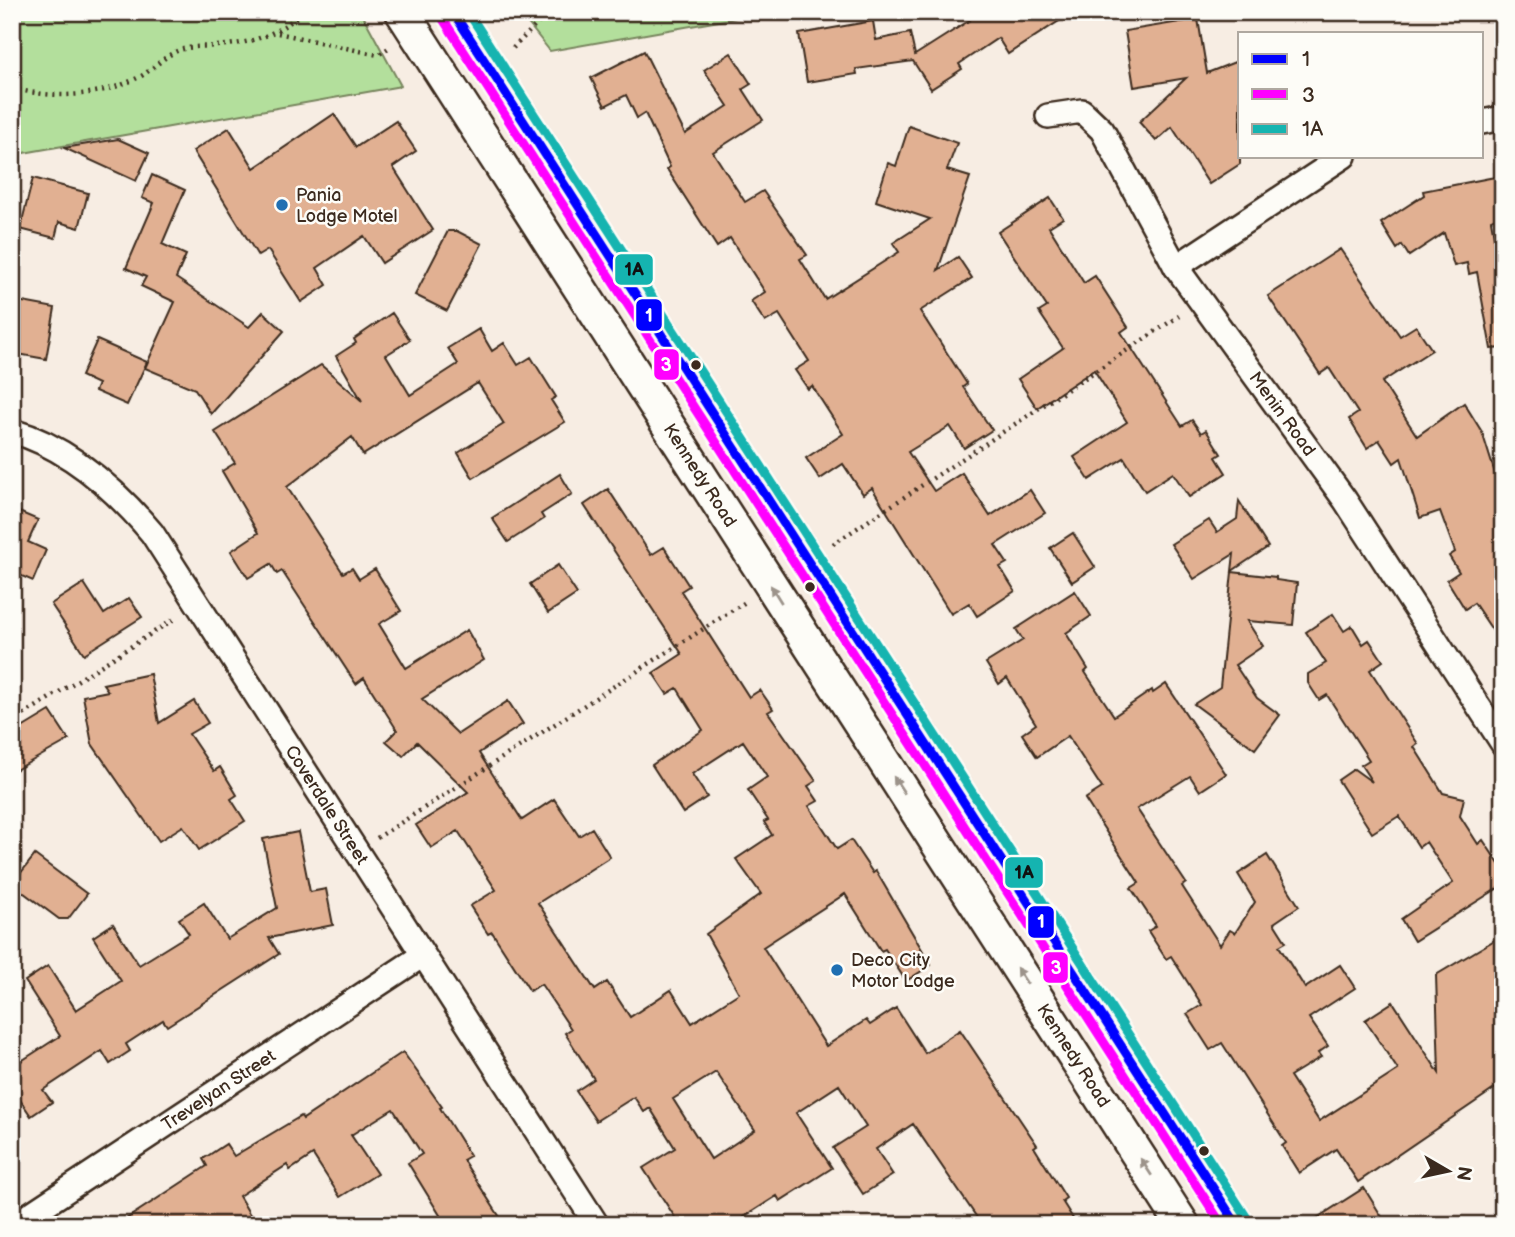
<svg xmlns="http://www.w3.org/2000/svg" width="1515" height="1237" viewBox="0 0 1515 1237" font-family="'Balsamiq Sans',sans-serif">
	<rect width="100%" height="100%" fill="#f7ede3"/>
	<filter id="ink" filterUnits="userSpaceOnUse"><feTurbulence type="fractalNoise" baseFrequency=".0143" numOctaves="2"/><feDisplacementMap in="SourceGraphic" scale="14" xChannelSelector="R" yChannelSelector="G"/><feConvolveMatrix kernelMatrix="1 2 1 2 8 2 1 2 1" color-interpolation-filters="sRGB"/></filter>
	<g filter="url(#ink)">
		<!-- green -->
		<g fill="#b3df9c" stroke="#77845d" stroke-width="2">
			<path d="M12,12H361L401,86L12,155Z"/>
			<path d="M519,12H770L550,51Z"/>
		</g>
		<!-- building -->
		<g fill="#e1b092" stroke="#3b2a1e" stroke-width="2" fill-rule="evenodd">
			<path d="M964,12H1073L1008,54L998,38L959,64L962,69L931,89L913,61L856,69L857,74L807,82L799,34L873,21L876,40L910,33L915,55L970,20Z"/>
			<path d="M1198,19L1207,73L1240,60V164L1209,184L1172,127L1156,141L1139,122L1186,78L1134,87L1125,31Z"/>
			<path d="M644,51L685,134L728,106L704,70L731,53L751,84L743,89L763,120L713,152L745,202L763,191L807,255L800,259L825,299L899,252L893,243L930,219L876,201L888,163L896,166L909,126L957,143L947,170L970,177L938,270L958,257L972,278L920,311L967,384L963,387L992,430L964,448L950,426L908,452L934,491L962,473L990,516L1030,490L1045,513L995,545L1007,563L1000,567L1015,591L977,616L969,603L951,614L872,488L863,494L843,464L820,479L806,458L843,434L812,386L808,389L795,370L809,361L779,314L765,322L751,301L765,292L730,238L717,247L667,169L670,167L645,113L637,118L626,95L605,106L591,78Z"/>
			<path d="M334,114L356,147L396,121L416,151L393,167L433,230L382,263L364,236L317,268L327,285L301,302L268,250L258,256L193,151L229,128L254,168Z"/>
			<path d="M118,139L149,153L136,181L64,148Z"/>
			<path d="M152,175L185,190L162,244L186,255L176,278L249,327L263,312L284,331L211,414L195,389L145,368L175,302L141,286L146,277L126,268L154,203L142,198Z"/>
			<path d="M1495,177L1503,215L1491,220L1499,264L1503,263V348L1491,349L1477,272L1469,274L1467,263L1454,266L1444,233L1409,256L1402,245L1397,249L1381,223L1424,195L1423,191Z"/>
			<path d="M33,178L88,193L79,228L59,222L55,238L20,229Z"/>
			<path d="M1050,198L1063,218L1049,227L1084,283L1095,276L1128,327L1121,332L1182,426L1192,420L1201,433L1206,430L1221,454L1216,457L1226,473L1189,497L1173,473L1145,491L1124,458L1089,480L1074,457L1127,422L1094,370L1037,408L1018,379L1063,348L1039,312L1047,307L998,232Z"/>
			<path d="M448,231H457L482,244L447,311L415,295Z"/>
			<path d="M1340,249L1400,336L1416,326L1432,350L1382,382L1417,436L1464,403L1482,432L1503,499V646L1474,603L1465,609L1447,580L1459,572L1449,556L1455,552L1440,511L1420,518L1401,458L1394,463L1379,440L1367,448L1349,419L1358,413L1329,368L1320,374L1268,296Z"/>
			<path d="M12,300L55,308L46,359L12,353Z"/>
			<path d="M392,313L410,340L386,355L410,395L458,364L448,348L479,329L492,351L504,343L518,365L531,357L556,397L551,400L565,422L473,478L458,453L504,424L478,383L363,455L352,437L287,487L343,573L352,568L359,579L375,569L401,611L379,624L406,668L467,630L484,660L422,699L458,734L508,701L523,724L479,753L522,820L554,799L579,836L592,828L610,857L538,903L595,990L607,982L630,1017L671,990L692,1023L739,993L706,934L761,894L736,859L772,835L764,822L768,820L748,790L767,777L743,741L692,774L707,797L683,813L652,765L703,730L677,688L667,694L653,673L682,654L584,505L608,489L651,555L664,547L689,586L681,591L749,697L760,690L773,709L768,712L816,781L808,786L818,801L809,806L837,849L851,840L873,873L876,871L931,965L906,981L885,949L881,951L845,894L763,947L826,1046L866,1020L870,1025L896,1008L925,1053L960,1030L1037,1145L1034,1147L1066,1198L1062,1201L1077,1225H982L913,1124L876,1149L893,1175L863,1194L833,1148L866,1127L839,1085L796,1113L832,1168L780,1201L777,1196L731,1225H680L643,1168L675,1148L650,1108L644,1112L634,1097L596,1121L576,1091L594,1079L565,1033L571,1029L541,984L530,991L492,932L488,934L470,906L496,890L458,831L431,848L416,825L468,792L417,742L403,756L386,741L397,730L364,678L356,684L282,571L277,574L271,564L248,578L231,551L258,533L222,471L235,463L215,432L321,365L362,401L336,356L356,343L354,339ZM716,1072L755,1130L711,1159L673,1099Z"/>
			<path d="M97,340L147,362L127,405L95,391L98,384L81,376Z"/>
			<path d="M560,474L572,494L541,514L544,519L508,542L492,518Z"/>
			<path d="M1239,501L1268,547L1232,571L1234,554L1194,579L1171,544L1209,520L1217,532L1237,519Z"/>
			<path d="M12,509L38,520L28,542L46,550L33,581L15,573L12,579Z"/>
			<path d="M1073,533L1095,567L1072,582L1050,548Z"/>
			<path d="M558,565L577,594L548,613L530,584Z"/>
			<path d="M1232,572L1276,577V580L1297,583L1293,625L1247,621L1263,646L1235,665L1257,698L1280,715L1255,749L1194,704L1220,687Z"/>
			<path d="M84,583L104,614L129,598L142,617L84,654L51,604Z"/>
			<path d="M1075,591L1091,616L1066,633L1088,669L1085,672L1114,716L1152,690L1153,693L1166,684L1226,774L1200,791L1190,776L1137,809L1186,883L1182,886L1220,945L1230,930L1235,933L1255,902L1238,874L1267,855L1299,906L1274,923L1286,942L1279,946L1305,988L1340,965L1355,988L1309,1018L1328,1046L1318,1053L1321,1057L1290,1076L1319,1121L1398,1070L1365,1020L1393,1002L1439,1073L1436,975L1503,935V1083L1358,1182L1336,1149L1299,1173L1282,1146L1286,1143L1222,1043L1210,1050L1187,1014L1202,1005L1171,956L1166,959L1148,931L1156,926L1131,888L1139,883L1085,799L1102,788L1068,736L1037,757L1022,734L1036,724L1007,678L999,684L986,663L1023,640L1016,629Z"/>
			<path d="M1333,614L1344,631L1352,626L1363,644L1369,640L1383,661L1370,670L1418,744L1414,747L1443,793L1464,798L1460,816L1478,844L1483,840L1503,870V885L1414,941L1401,919L1453,883L1426,842L1419,847L1399,816L1372,833L1338,780L1354,769L1372,782L1361,765L1369,760L1327,695L1319,700L1308,683V674L1326,663L1306,632Z"/>
			<path d="M150,674L159,723L194,701L208,723L189,734L214,771L220,767L237,795L231,799L245,821L199,850L183,826L159,841L92,744L83,696L108,691L103,684Z"/>
			<path d="M50,711L69,740L12,772V734Z"/>
			<path d="M298,832L310,892L326,889L333,925L269,938L279,954L167,1026L163,1020L126,1044L130,1051L110,1064L102,1051L43,1090L52,1102L31,1116L12,1088V1067L60,1036L25,981L48,966L76,1010L121,981L93,937L113,924L139,965L189,934L179,919L204,903L227,939L277,908L263,839Z"/>
			<path d="M35,855L87,894L68,919H59L12,884Z"/>
			<path d="M403,1052L442,1107L440,1108L470,1156L463,1160L505,1225H446L408,1163L422,1154L393,1109L351,1135L377,1174L340,1197L313,1155L290,1170L287,1165L239,1196L256,1225H117L207,1166L203,1159L226,1144L234,1156L301,1116L303,1119Z"/>
			<path d="M1364,1188L1387,1225H1306Z"/>
		</g>
		<g fill="none" stroke-linecap="round" stroke-linejoin="round">
			<defs>
				<g id="minor">
					<path id="s1" d="M1048,116L1082,111L1102,130L1176,267L1345,500L1503,744"/>
					<path d="M1482,122L1503,118"/>
					<path d="M1176,267L1344,156"/>
					<path id="s2" d="M12,431C69,447 115,489 152,533L597,1225"/>
					<path id="s3" d="M14,1225L423,955"/>
				</g>
				<g id="secondary">
					<path id="s4" d="M402,12L1183,1225"/>
					<path d="M453,12L1237,1225"/>
				</g>
			</defs>
			<!-- minor casing -->
			<use href="#minor" stroke="#3b2a1e" stroke-width="28"/>
			<!-- secondary casing -->
			<use href="#secondary" stroke="#3b2a1e" stroke-width="37"/>
			<!-- path -->
			<g stroke="#3b2a1e" stroke-width="4.5" stroke-dasharray="2 5" stroke-linecap="butt">
				<path d="M278,33L378,55L390,47"/>
				<path d="M513,48L549,12"/>
				<path d="M12,88C55,100 103,97 143,75C155,67 169,52 183,49C193,46 205,47 216,46C254,43 273,36 304,12"/>
				<path d="M833,544L1179,316"/>
				<path d="M12,722L176,618"/>
				<path d="M377,838L747,601"/>
			</g>
			<!-- minor -->
			<use href="#minor" stroke="#fdfcf7" stroke-width="23"/>
			<!-- secondary -->
			<use href="#secondary" stroke="#fdfcf7" stroke-width="32"/>
			<defs>
				<path id="bus-1" d="M453,12L1237,1225"/>
				<path id="bus-2" d="M443,19L1222,1225"/>
				<path id="bus-3" d="M468,12L1247,1218"/>
			</defs>
			<!-- bus-1 casing -->
			<use href="#bus-1" stroke="#fdfcf7" stroke-width="14"/>
			<!-- bus-2 casing -->
			<use href="#bus-2" stroke="#fdfcf7" stroke-width="14"/>
			<!-- bus-3 casing -->
			<use href="#bus-3" stroke="#fdfcf7" stroke-width="14"/>
			<!-- bus-1 -->
			<use href="#bus-1" stroke="#00f" stroke-width="9"/>
			<!-- bus-2 -->
			<use href="#bus-2" stroke="#f0f" stroke-width="9"/>
			<!-- bus-3 -->
			<use href="#bus-3" stroke="#15b4b0" stroke-width="9"/>
		</g>
		<!-- one-way arrows -->
		<defs><path id="oneway-solid" d="M-6-.8H1V-3.2L6.5 0L1 3.2V.8H-6Z" transform="scale(1.75)"/></defs>
		<g fill="#9c938a">
			<use href="#oneway-solid" transform="translate(776 594) rotate(-122)"/>
			<use href="#oneway-solid" transform="translate(899 785) rotate(-123)"/>
			<use href="#oneway-solid" transform="translate(1022 976) rotate(-123)"/>
			<use href="#oneway-solid" transform="translate(1146 1167) rotate(-123)"/>
		</g>
	</g>
	<!-- markers -->
	<g fill="#1f6fb2" stroke="#fdfcf7" stroke-width="2.5">
		<circle cx="282" cy="205" r="7"/>
		<circle cx="837" cy="970" r="7"/>
	</g>
	<g fill="#3b2a1e" stroke="#fdfcf7" stroke-width="2.5">
		<circle cx="696" cy="365" r="6"/>
		<circle cx="810" cy="587" r="6"/>
		<circle cx="1204" cy="1151" r="6"/>
	</g>
	<g text-anchor="middle" stroke-width="5" stroke-linejoin="round" paint-order="stroke">
		<!-- poi labels -->
		<g font-size="18" fill="#3b2a1e" stroke="#fdfcf7" text-anchor="start">
			<text x="296" y="201">Pania<tspan x="296" dy="21">Lodge Motel</tspan></text>
			<text x="851" y="966">Deco City<tspan x="851" dy="21">Motor Lodge</tspan></text>
		</g>
		<!-- street labels -->
		<g font-size="18" fill="#3b2a1e" stroke="#fdfcf7">
			<text dy="6" stroke="none"><textPath href="#s1" startOffset="399">Menin Road</textPath></text>
			<text dy="6" stroke="none"><textPath href="#s4" startOffset="551">Kennedy Road</textPath></text>
			<text dy="6" stroke="none"><textPath href="#s2" startOffset="499">Coverdale Street</textPath></text>
			<text dy="6" stroke="none"><textPath href="#s4" startOffset="1241">Kennedy Road</textPath></text>
			<text dy="6" stroke="none"><textPath href="#s3" startOffset="245">Trevelyan Street</textPath></text>
		</g>
	</g>
	<g stroke="#fdfcf7" stroke-width="2.5">
		<rect x="614" y="253" width="40" height="33" rx="7" fill="#15b4b0"/>
		<rect x="635" y="298" width="28" height="34" rx="7" fill="#00f"/>
		<rect x="653" y="348" width="27" height="33" rx="7" fill="#f0f"/>
		<rect x="1004" y="856" width="40" height="33" rx="7" fill="#15b4b0"/>
		<rect x="1027" y="905" width="28" height="34" rx="7" fill="#00f"/>
		<rect x="1042" y="951" width="27" height="33" rx="7" fill="#f0f"/>
	</g>
	<g font-size="19" text-anchor="middle" font-weight="bold" fill="#fff">
		<text x="649" y="322">1</text>
		<text x="666" y="371">3</text>
		<text x="1041" y="928">1</text>
		<text x="1056" y="974">3</text>
	</g>
	<g font-size="19" text-anchor="middle" font-weight="bold" fill="#111">
		<text x="634" y="276">1A</text>
		<text x="1024" y="879">1A</text>
	</g>
	<!-- margin -->
	<rect width="1515" height="1237" fill="none" stroke="#fdfcf7" stroke-width="42"/>
	<rect x="21" y="21" width="1473" height="1195" fill="none" stroke="#3b2a1e" stroke-width="2.5" filter="url(#ink)"/>
	<!-- legend -->
	<rect x="1238" y="32" width="245" height="126" fill="#fdfcf7" stroke="#afa8a0" stroke-width="2"/>
	<rect x="1252" y="54" width="35" height="10" fill="#0000ff" stroke="#afa8a0" stroke-width="2"/>
	<text x="1302" y="66" font-size="21" fill="#3b2a1e">1</text>
	<rect x="1252" y="89" width="35" height="10" fill="#ff00ff" stroke="#afa8a0" stroke-width="2"/>
	<text x="1302" y="102" font-size="21" fill="#3b2a1e">3</text>
	<rect x="1252" y="124" width="35" height="10" fill="#15b4b0" stroke="#afa8a0" stroke-width="2"/>
	<text x="1302" y="136" font-size="21" fill="#3b2a1e">1A</text>
	<!-- north arrow -->
	<g transform="translate(1448 1171) rotate(99)" stroke="#fdfcf7" stroke-width="5" paint-order="stroke">
	<path d="M0-5L12 26L0 18L-12 26Z" fill="#3b2a1e"/>
	<text y="-10" font-size="19" font-weight="bold" text-anchor="middle" fill="#3b2a1e">N</text>
	</g>
</svg>
